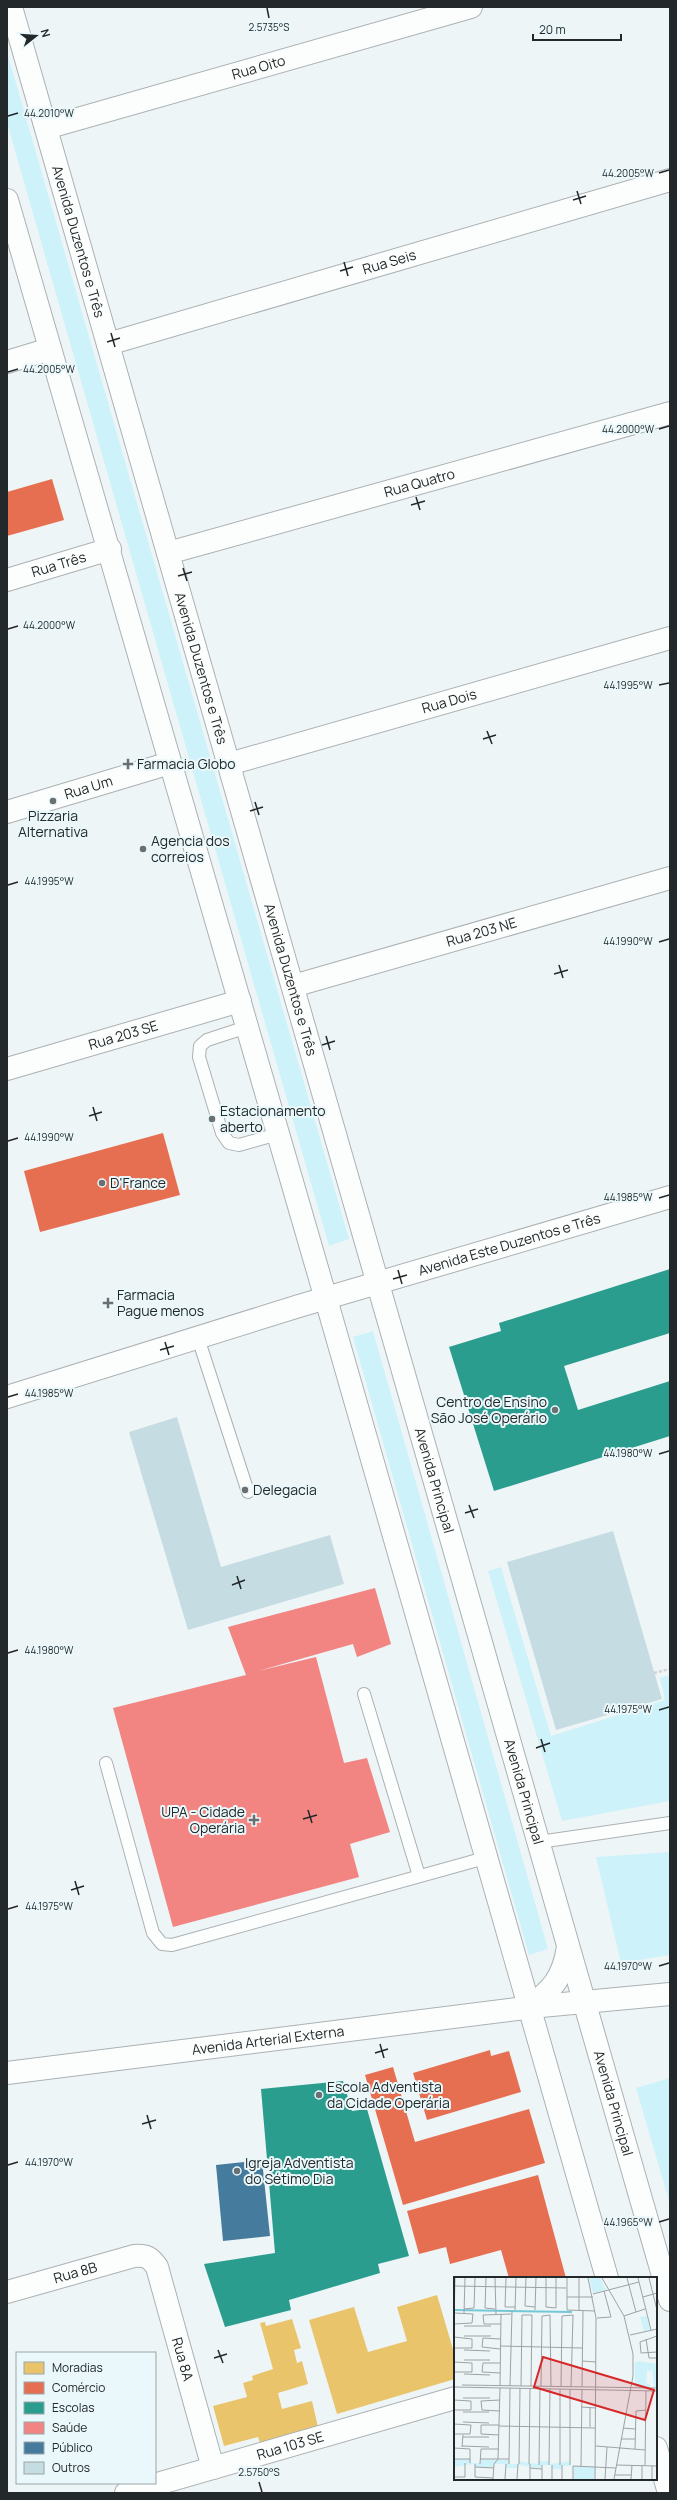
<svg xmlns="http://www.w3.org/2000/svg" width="677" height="2500" viewBox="0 0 677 2500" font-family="Manrope,sans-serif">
	<rect width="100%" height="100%" fill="#eef5f7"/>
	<!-- green -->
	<g fill="#cef2f9">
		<path d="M7,52L349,1239L329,1246L7,123Z"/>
		<path d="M373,1331L548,1949L529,1955L353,1337Z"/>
		<path d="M501,1567L551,1736L665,1700L660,1678L670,1675V1801L562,1821L488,1571Z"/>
		<path d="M670,1852V1955L621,1963L596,1857Z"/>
		<path d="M670,2078V2204L636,2088Z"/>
	</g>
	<!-- homes -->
	<g fill="#e9c46a">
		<path d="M437,2295L455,2356V2379L337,2414L309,2320L354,2307L368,2352L407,2341L397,2307Z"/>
		<path d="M292,2319L301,2348L294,2350L297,2363L302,2361L308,2384L278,2393L282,2409L312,2401L318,2427L260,2443L258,2437L224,2446L213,2406L247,2397L243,2383L253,2380L252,2376L273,2369L260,2323L265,2322L266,2326Z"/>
	</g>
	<!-- shops -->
	<g fill="#e76f51">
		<path d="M52,479L64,520L7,536V492Z"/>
		<path d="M163,1133L180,1195L40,1232L24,1171Z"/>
		<path d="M490,2050L491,2056L509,2051L521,2092L427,2120L413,2073Z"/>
		<path d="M393,2067L415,2142L529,2109L545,2163L403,2205L365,2075Z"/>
		<path d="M538,2175L566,2278H509L501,2250L450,2264L446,2247L419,2254L407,2211Z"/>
	</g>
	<!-- schools -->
	<g fill="#2a9d8f">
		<path d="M670,1269V1333L564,1366L578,1410L670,1381V1436L494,1491L449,1347L501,1331L499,1323Z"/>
		<path d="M343,2081L352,2111L367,2109L409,2256L378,2264L380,2273L289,2300L291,2310L225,2327L204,2264L275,2253L261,2089Z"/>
	</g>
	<!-- health -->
	<path fill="#f28482" d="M375,1588L391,1644L357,1657L353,1644L258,1671L316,1657L344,1763L367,1758L390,1832L350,1844L359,1877L173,1927L113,1708L246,1675L228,1627Z"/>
	<!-- public -->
	<path fill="#457b9d" d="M262,2160L270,2236L223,2241L216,2165Z"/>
	<!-- building -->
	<g fill="#c5dde2">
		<path d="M177,1417L221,1567L330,1535L344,1584L188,1630L129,1432Z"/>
		<path d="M613,1531L662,1699L556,1730L507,1562Z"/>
	</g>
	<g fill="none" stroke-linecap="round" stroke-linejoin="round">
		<defs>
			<g id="service">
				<path d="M247,1027L207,1040L200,1046L199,1057L222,1133L229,1143L239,1145L278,1134"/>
				<path d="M198,1338L248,1492"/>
				<path d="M364,1694L419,1876"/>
				<path d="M106,1763L153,1933L162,1944L172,1945L485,1858"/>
				<path d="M539,1842L670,1823"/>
			</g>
			<g id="minor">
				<path id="s1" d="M46,128L471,7"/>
				<path id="s2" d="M108,344L670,180"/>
				<path d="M7,362L50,349"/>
				<path id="s3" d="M168,553L670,413"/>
				<path id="s4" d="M7,580L110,549"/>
				<path id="s5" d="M229,764L670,638"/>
				<path id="s6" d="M7,812L170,763"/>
				<path id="s7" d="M293,986L670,878"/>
				<path id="s8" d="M7,1069L240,1001"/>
				<path id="s9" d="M7,2292L134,2256C146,2255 150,2257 157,2267L213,2468"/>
				<path id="s10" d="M126,2493L455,2398"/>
			</g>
			<g id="secondary">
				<path id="s11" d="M7,1397L299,1306L670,1197"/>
				<path id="s12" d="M7,2073L541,2006L670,1994"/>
			</g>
			<g id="primary">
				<path id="s13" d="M11,7L670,2300"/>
				<path d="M7,200L326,1299L607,2278"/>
				<path d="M528,2008C553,1989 563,1978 568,1947"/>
				<path d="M656,2448L669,2493"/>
			</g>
		</defs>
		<!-- service casing -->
		<use href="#service" stroke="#acb1b3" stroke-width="14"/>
		<!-- minor casing -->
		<use href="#minor" stroke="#acb1b3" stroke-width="24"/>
		<!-- secondary casing -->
		<use href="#secondary" stroke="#acb1b3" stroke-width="24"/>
		<!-- primary casing -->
		<use href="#primary" stroke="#acb1b3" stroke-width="24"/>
		<!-- path -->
		<path stroke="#d1d3d4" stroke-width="2.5" stroke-dasharray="3 2" stroke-linecap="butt" d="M654,1673L670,1669"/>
		<!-- service -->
		<use href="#service" stroke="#fcfefe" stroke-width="12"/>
		<!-- minor -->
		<use href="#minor" stroke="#fcfefe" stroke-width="22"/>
		<!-- secondary -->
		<use href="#secondary" stroke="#fcfefe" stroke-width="22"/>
		<!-- primary -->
		<use href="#primary" stroke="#fcfefe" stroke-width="22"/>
	</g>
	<!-- ticks -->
	<path fill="none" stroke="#23292a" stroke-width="1.5" d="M267,8L269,18M8,116L18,113M659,173L669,170M577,191L581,204M573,200L586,196M344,262L348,276M340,271L353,267M111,333L115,347M107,342L120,338M8,372L18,369M659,429L669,426M416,497L420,510M411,505L425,501M183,568L187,581M178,576L192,572M8,629L18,626M659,685L669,683M487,731L492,744M483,739L496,735M255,802L259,815M250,811L263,807M8,885L18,882M659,942L669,939M559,965L563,978M554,974L568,970M326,1036L330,1050M322,1045L335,1041M93,1107L97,1121M89,1116L102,1112M8,1141L18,1138M659,1198L669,1195M398,1270L402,1284M393,1279L407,1275M165,1342L169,1355M160,1350L174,1346M8,1397L18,1394M659,1454L669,1451M469,1505L474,1518M465,1513L478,1509M237,1576L241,1589M232,1585L245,1580M8,1653L18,1650M659,1710L669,1707M541,1739L545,1752M536,1748L550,1743M308,1810L312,1823M303,1819L317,1815M75,1881L79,1895M71,1890L84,1886M8,1909L18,1906M659,1966L669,1963M380,2044L384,2058M375,2053L388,2049M147,2115L151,2129M142,2124L156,2120M8,2165L18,2162M659,2222L669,2219M218,2350L223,2363M214,2358L227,2354M259,2482L262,2492"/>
	<!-- markers -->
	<g fill="#6a7072" stroke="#eaf8fb" stroke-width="1.5">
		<path d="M126 758h4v4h4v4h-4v4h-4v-4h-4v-4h4z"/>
		<circle cx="53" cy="801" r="4"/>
		<circle cx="143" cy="849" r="4"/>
		<circle cx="212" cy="1119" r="4"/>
		<circle cx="102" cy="1183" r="4"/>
		<path d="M106 1297h4v4h4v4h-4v4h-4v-4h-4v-4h4z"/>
		<circle cx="555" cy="1410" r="4"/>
		<circle cx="245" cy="1490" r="4"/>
		<path d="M252 1814h4v4h4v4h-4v4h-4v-4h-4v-4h4z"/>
		<circle cx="319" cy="2095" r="4"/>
		<circle cx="237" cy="2171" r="4"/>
	</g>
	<g text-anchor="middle" stroke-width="4" stroke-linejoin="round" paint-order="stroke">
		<!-- street labels -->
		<g font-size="14" fill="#23292a" stroke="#eaf8fb">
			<text dy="5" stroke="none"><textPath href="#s1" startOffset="221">Rua Oito</textPath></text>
			<text dy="5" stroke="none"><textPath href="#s13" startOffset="244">Avenida Duzentos e Três</textPath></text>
			<text dy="5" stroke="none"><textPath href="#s2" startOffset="293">Rua Seis</textPath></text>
			<text dy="5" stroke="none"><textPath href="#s3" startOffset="261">Rua Quatro</textPath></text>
			<text dy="5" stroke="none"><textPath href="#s4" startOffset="54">Rua Três</textPath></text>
			<text dy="5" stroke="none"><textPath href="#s13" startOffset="688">Avenida Duzentos e Três</textPath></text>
			<text dy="5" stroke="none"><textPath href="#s5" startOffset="229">Rua Dois</textPath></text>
			<text dy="5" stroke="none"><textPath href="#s6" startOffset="85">Rua Um</textPath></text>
			<text dy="5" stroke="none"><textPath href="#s7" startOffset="196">Rua 203 NE</textPath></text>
			<text dy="5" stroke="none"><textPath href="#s13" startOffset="1012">Avenida Duzentos e Três</textPath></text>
			<text dy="5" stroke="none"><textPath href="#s8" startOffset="121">Rua 203 SE</textPath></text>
			<text dy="5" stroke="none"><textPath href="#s11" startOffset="525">Avenida Este Duzentos e Três</textPath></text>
			<text dy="5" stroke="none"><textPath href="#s13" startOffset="1533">Avenida Principal</textPath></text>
			<text dy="5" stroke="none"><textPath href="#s13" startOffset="1857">Avenida Principal</textPath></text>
			<text dy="5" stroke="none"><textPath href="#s12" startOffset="263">Avenida Arterial Externa</textPath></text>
			<text dy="5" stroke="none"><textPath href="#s13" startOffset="2181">Avenida Principal</textPath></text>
			<text dy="5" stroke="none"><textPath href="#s9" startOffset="71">Rua 8B</textPath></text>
			<text dy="5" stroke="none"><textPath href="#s9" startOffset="255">Rua 8A</textPath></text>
			<text dy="5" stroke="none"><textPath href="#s10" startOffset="171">Rua 103 SE</textPath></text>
		</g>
		<!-- poi labels -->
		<g font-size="14" fill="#23292a" stroke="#eaf8fb" text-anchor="start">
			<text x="137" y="769">Farmacia Globo</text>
			<text x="53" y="821" text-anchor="middle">Pizzaria<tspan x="53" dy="16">Alternativa</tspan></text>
			<text x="151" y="846">Agencia dos<tspan x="151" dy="16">correios</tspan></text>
			<text x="220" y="1116">Estacionamento<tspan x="220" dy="16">aberto</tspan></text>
			<text x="110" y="1188">D'France</text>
			<text x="117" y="1300">Farmacia<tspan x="117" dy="16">Pague menos</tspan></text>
			<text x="547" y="1407" text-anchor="end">Centro de Ensino<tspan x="547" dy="16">São José Operário</tspan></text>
			<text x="253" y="1495">Delegacia</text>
			<text x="245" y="1817" text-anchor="end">UPA - Cidade<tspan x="245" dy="16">Operária</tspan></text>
			<text x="327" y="2092">Escola Adventista<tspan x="327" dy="16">da Cidade Operária</tspan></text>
			<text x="245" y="2168">Igreja Adventista<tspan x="245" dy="16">do Sétimo Dia</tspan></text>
		</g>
	</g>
	<!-- overview -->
	<g transform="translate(454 2277)">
		<rect width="203" height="203" fill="#eef5f7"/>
		<path d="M135,1H146L152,13L139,16ZM193,39L196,53L190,54L186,40ZM185,84L203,87V110H197L200,109L198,91L197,95L193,93L192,106L196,107V110H181V86ZM0,182H17V186H27V183H43L39,190H21L20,187L0,190ZM44,183H55V187H64V184L84,187L85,184H95L96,187L116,184V189H109L108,192H98V188H89L88,191L64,188V191H51V187H40ZM120,189L141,190L140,202H120Z" fill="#cef2f9"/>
		<path fill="none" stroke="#74c8d6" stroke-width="2" d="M1,33L118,35"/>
		<path fill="none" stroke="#9da3a5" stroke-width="1" d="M32,1L31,31L41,32M41,1L42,37M52,1L51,30H61M72,1L71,29L81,30M92,1V30L102,31V1M113,1V33L141,34M134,1L142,41L141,202M148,1L170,39L179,77V99L160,202M173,1L182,35M184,1L197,53M195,1L203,33M0,9L112,11M139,17L185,5M113,20H139M189,20L203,16M10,32L20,31L21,1M61,33L62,1M81,33L82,1M125,34V1M10,36L11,1M170,39L191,32M143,41L157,40L150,14M0,46L1,1M0,47L18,46L19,37L0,36M47,47H30L29,38L57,37M10,49H37M176,58L203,52M10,59H37M203,59L186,65L187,76L203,75M0,60L18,62V71H0M46,62L29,61L28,70L46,72M192,62L195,81H203M46,69L128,71M10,73L36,74M10,83H36M128,84L142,85M0,85L18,86V95H0M46,86H29L28,95L46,96M10,97L36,98M8,108L203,111M46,109L47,37M56,109L58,34M67,109L68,38H78L77,109M87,109L88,39L96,38L97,109M107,109L108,39L119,38L117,110M0,110L203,114M128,110L129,34M203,118V186M9,121H36M0,123L17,124V133H0M127,130L142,131M46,134L28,133L27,124L46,123M9,135H35M9,145L35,146M0,147L17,148L16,157H0M45,149L141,151M136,150V131M169,151L181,152M45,158L27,157V148H45M9,160H35M167,162H181M8,169L35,170M142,169L191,173M8,170L9,158M0,171L16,172V186M181,172L182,134L192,133M0,182H16M26,182H55M21,187V200L39,201M26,187L27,172H45M55,187L56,111M65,187L66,111M75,187L76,112M85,188L86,112M95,188L96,112M106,188V112M116,188V112M162,188L203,189M191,188L192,114M127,189L128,112M21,190L40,191M76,191L88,192M161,198H177M0,200H11V186M39,202L40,187L44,182L46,111M51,202L52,187M63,202L64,187M76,202V187M88,202V188M98,202V188M108,202V188M119,202V189L162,191M151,202L153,170M177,202L178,188M188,202V188M198,202V189"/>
		<path fill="#d62828" fill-opacity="0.15" stroke="#d62828" stroke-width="2" d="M89,80L200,113L191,143L80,110Z"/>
		<rect width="203" height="203" fill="none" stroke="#23292a" stroke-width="2"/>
	</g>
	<g font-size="10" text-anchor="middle" fill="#23292a" stroke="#eaf8fb" stroke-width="4" stroke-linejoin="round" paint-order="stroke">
		<text x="269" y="31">2.5735°S</text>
		<text x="49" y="117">44.2010°W</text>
		<text x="628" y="177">44.2005°W</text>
		<text x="49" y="373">44.2005°W</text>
		<text x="628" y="433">44.2000°W</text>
		<text x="49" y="629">44.2000°W</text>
		<text x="628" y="689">44.1995°W</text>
		<text x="49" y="885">44.1995°W</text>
		<text x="628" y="945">44.1990°W</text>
		<text x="49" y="1141">44.1990°W</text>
		<text x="628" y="1201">44.1985°W</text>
		<text x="49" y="1397">44.1985°W</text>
		<text x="628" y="1457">44.1980°W</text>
		<text x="49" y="1654">44.1980°W</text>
		<text x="628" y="1713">44.1975°W</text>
		<text x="49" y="1910">44.1975°W</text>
		<text x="628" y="1970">44.1970°W</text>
		<text x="49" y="2166">44.1970°W</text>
		<text x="628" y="2226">44.1965°W</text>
		<text x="259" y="2476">2.5750°S</text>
	</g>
	<!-- border -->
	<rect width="677" height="2500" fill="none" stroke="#23292a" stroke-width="16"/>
	<!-- legend -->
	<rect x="16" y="2352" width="140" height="132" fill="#eaf8fb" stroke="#9aa5a7"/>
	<rect x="24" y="2362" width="20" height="12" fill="#e9c46a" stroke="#9aa5a7"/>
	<text x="52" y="2372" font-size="12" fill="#23292a">Moradias</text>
	<rect x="24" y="2382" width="20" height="12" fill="#e76f51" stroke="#9aa5a7"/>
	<text x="52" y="2392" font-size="12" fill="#23292a">Comércio</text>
	<rect x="24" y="2402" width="20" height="12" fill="#2a9d8f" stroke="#9aa5a7"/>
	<text x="52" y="2412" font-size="12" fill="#23292a">Escolas</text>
	<rect x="24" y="2422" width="20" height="12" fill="#f28482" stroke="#9aa5a7"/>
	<text x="52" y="2432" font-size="12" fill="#23292a">Saúde</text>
	<rect x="24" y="2442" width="20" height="12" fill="#457b9d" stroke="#9aa5a7"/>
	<text x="52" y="2452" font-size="12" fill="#23292a">Público</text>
	<rect x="24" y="2462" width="20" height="12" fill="#c5dde2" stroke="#9aa5a7"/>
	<text x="52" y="2472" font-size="12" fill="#23292a">Outros</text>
	<!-- north arrow -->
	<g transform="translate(36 36) rotate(73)" stroke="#eaf8fb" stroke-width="3" paint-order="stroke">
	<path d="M0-3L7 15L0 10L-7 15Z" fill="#23292a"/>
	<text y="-6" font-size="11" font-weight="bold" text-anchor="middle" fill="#23292a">N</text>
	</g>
	<!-- scale -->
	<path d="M533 34v6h88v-6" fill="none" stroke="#23292a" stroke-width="2"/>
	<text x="539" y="34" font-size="12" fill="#23292a" stroke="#eaf8fb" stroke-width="3" paint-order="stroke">20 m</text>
</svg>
